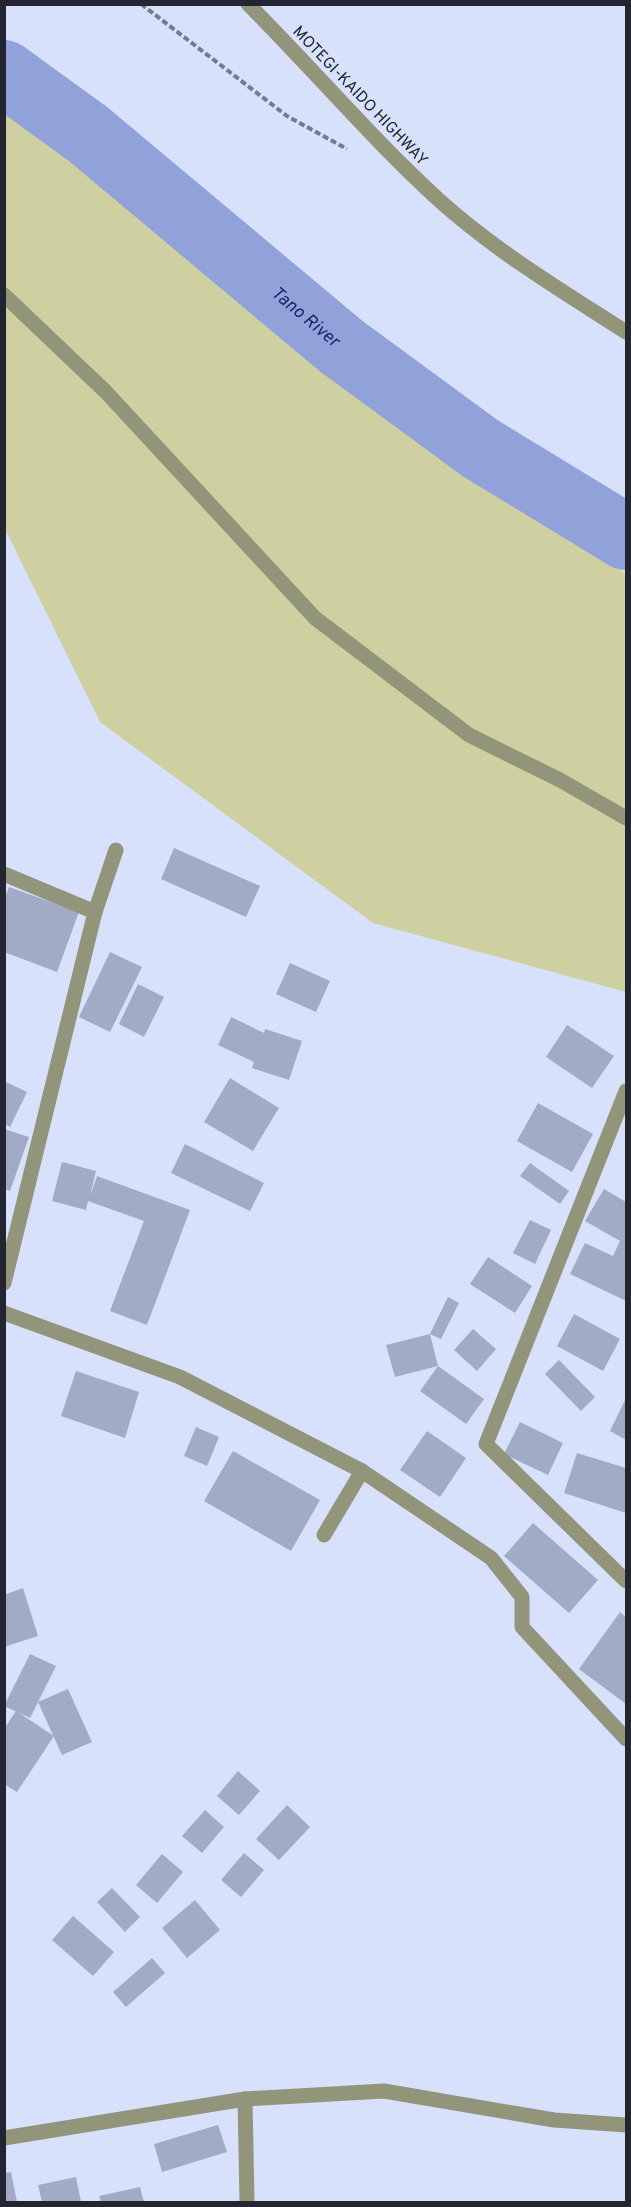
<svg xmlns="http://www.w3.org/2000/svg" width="631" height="2207" viewBox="0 0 631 2207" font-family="Overpass,sans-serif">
	<rect width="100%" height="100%" fill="#d7e1fb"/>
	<!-- green -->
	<path fill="#ced0a1" d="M5,111L57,147L626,574V992L373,923L100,722L5,529Z"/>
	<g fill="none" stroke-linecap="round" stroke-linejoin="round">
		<!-- river -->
		<path stroke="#90a2d9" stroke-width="66" id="s1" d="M4,73L88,134L341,346L480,448L626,537"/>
	</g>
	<!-- building -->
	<g fill="#a2abc5">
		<path d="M174,848L260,886L246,917L161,879Z"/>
		<path d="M9,887L79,912L57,972L4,952V900Z"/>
		<path d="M110,952L142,967L110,1032L79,1017Z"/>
		<path d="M290,963L330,981L316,1012L276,994Z"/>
		<path d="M138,984L164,997L144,1037L119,1024Z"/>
		<path d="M231,1017L264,1033L265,1029L302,1041L289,1080L252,1068L254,1062L218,1045Z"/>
		<path d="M567,1025L614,1056L592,1088L546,1057Z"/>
		<path d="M230,1078L279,1108L253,1151L204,1122Z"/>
		<path d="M4,1081L27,1092L10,1127L4,1124Z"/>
		<path d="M538,1103L593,1134L572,1172L517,1141Z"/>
		<path d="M4,1129L29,1137L10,1191L4,1189Z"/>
		<path d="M185,1144L264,1183L250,1211L171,1173Z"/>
		<path d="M62,1162L96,1171L90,1196L97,1176L190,1210L147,1325L110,1311L144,1221L88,1201L86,1210L52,1201Z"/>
		<path d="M530,1163L569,1191L560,1204L520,1176Z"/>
		<path d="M604,1189L626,1202V1301L570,1274L585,1243L613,1256L620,1241L585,1221Z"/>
		<path d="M530,1220L551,1230L535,1264L513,1253Z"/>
		<path d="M488,1257L532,1286L515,1313L470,1284Z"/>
		<path d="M448,1297L459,1303L441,1339L430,1334Z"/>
		<path d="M574,1314L620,1339L603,1371L557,1346Z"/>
		<path d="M473,1329L496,1349L477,1371L454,1350Z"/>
		<path d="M430,1334L438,1366L395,1377L386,1345Z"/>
		<path d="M559,1360L595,1397L581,1411L545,1374Z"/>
		<path d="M438,1366L484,1399L466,1424L420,1391Z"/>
		<path d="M76,1371L139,1392L125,1438L61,1416Z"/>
		<path d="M626,1398V1440L610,1431Z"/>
		<path d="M520,1422L563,1443L548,1475L504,1454Z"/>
		<path d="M196,1427L219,1437L207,1466L184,1456Z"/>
		<path d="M427,1431L466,1458L440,1497L400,1470Z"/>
		<path d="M233,1451L320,1500L291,1551L204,1501Z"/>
		<path d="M577,1453L626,1468V1513L564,1493Z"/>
		<path d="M533,1523L598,1580L569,1613L504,1556Z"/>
		<path d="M23,1588L38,1636L4,1647V1595Z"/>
		<path d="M620,1612L626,1617V1704L579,1669Z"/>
		<path d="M30,1654L56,1666L30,1718L4,1706Z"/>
		<path d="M68,1689L92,1742L62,1755L38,1702Z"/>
		<path d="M16,1711L54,1736L17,1792L4,1784V1729Z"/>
		<path d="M238,1771L260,1791L239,1815L217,1796Z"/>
		<path d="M287,1805L310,1827L279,1860L256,1839Z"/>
		<path d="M205,1810L224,1827L202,1853L182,1836Z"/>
		<path d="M244,1853L264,1870L241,1897L221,1880Z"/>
		<path d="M162,1854L183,1872L157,1903L136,1885Z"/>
		<path d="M112,1888L140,1917L125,1932L97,1902Z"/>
		<path d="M195,1900L220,1930L187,1958L162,1928Z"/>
		<path d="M73,1916L114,1952L93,1976L52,1940Z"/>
		<path d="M152,1958L165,1973L126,2007L113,1992Z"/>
		<path d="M218,2125L227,2152L162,2172L154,2144Z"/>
		<path d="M11,2172L17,2202H4V2173Z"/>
		<path d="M76,2177L81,2202H42L38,2185Z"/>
		<path d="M140,2187L144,2202H101L99,2196Z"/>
	</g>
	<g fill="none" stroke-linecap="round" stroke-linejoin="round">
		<!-- path -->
		<path stroke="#757b8d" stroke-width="4" stroke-dasharray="6 3" stroke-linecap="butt" d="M141,4L287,116L347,149"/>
		<!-- minor -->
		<g stroke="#93957b" stroke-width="15">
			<path d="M4,295L106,392L315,618L469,735L560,780L626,818"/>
			<path d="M4,874L95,912"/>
			<path d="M626,1091L486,1444L626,1581"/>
			<path d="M4,1283L95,912L116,850"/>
			<path d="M4,1313L180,1377L362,1471L491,1558L522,1597V1627L626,1739"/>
			<path d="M324,1535L362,1471"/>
			<path d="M245,2099L247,2202"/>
		</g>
		<!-- tertiary -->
		<g stroke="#93957b" stroke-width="15">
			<path d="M248,4C313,69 372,139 440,201C497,252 562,291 626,332"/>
			<path d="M4,2138L245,2099L384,2091L554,2120L626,2125"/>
		</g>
	</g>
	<g text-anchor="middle" stroke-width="4.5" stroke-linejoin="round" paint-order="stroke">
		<!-- street labels -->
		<g font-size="16" fill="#232630" stroke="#d7e1fb">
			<text transform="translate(361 95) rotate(46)" y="6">MOTEGI-KAIDO HIGHWAY</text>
		</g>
		<!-- water labels -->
		<g font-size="18" font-style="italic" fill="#1a2665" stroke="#d7e1fb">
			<text dy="6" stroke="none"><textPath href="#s1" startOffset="388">Tano River</textPath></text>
		</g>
	</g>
	<!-- border -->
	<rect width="631" height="2207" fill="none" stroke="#232630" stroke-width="12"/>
</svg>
